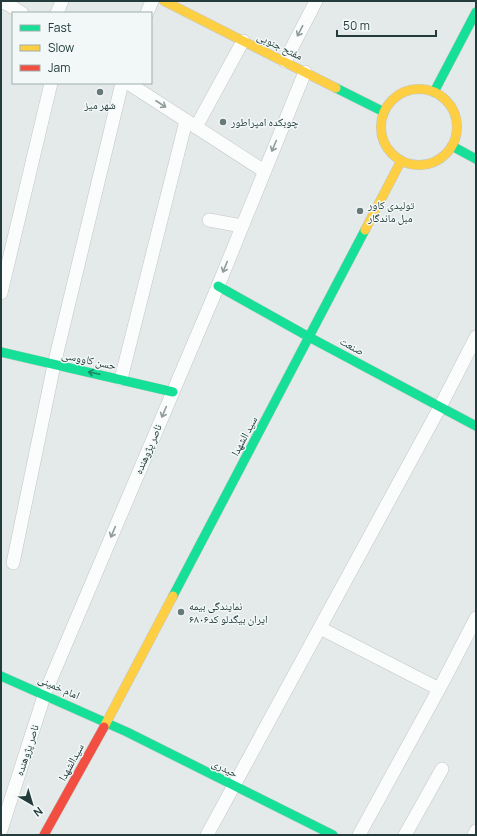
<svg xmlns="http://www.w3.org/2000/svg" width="477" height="836" viewBox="0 0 477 836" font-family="Manrope,'Noto Naskh Arabic',sans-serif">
	<rect width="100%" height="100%" fill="#e4eae9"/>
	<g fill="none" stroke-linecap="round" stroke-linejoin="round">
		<defs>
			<g id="street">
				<path d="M1,3L4,2L22,13"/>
				<path d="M57,13L62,1"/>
				<path d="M147,13L152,1"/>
				<path d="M285,61L316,1"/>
				<path d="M128,83L264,171"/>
				<path d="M196,127L243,41"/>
				<path d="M209,220L242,226"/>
				<path d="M1,293L51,83"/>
				<path d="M121,379L186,121"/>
				<path d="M13,563L54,365L122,83"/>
				<path d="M320,628L439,689"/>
				<path d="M1,830L45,693L218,286L305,72"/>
				<path d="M207,835L440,407L476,337"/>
				<path d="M359,835L445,678L476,618"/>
				<path d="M405,835L442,769"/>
				<path d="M474,835L476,831"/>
			</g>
			<g id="fast">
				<path d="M336,88L384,112"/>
				<path d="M434,92L476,12"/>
				<path d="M452,146L476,159"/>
				<path d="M218,286L309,337L476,426"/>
				<path d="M1,352L173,392"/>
				<path d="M173,596L365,230"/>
				<path d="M1,676L127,732L333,835"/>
			</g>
			<g id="slow">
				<path d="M164,1L336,88"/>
				<circle cx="419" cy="127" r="38"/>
				<path d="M365,230L401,161"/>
				<path d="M104,727L173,596"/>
			</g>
			<path id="jam" d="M44,835L104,727"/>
		</defs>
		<!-- street casing -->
		<use href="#street" stroke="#c1c7c6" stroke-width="14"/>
		<!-- fast casing -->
		<use href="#fast" stroke="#c0c7c6" stroke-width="10"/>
		<!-- slow casing -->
		<use href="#slow" stroke="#c0c7c6" stroke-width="10"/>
		<!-- jam casing -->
		<use href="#jam" stroke="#c0c7c6" stroke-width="10"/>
		<!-- street -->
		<use href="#street" stroke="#fbfcfc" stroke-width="13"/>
		<!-- fast -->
		<use href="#fast" stroke="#16e098" stroke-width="9"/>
		<!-- slow -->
		<use href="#slow" stroke="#ffcf43" stroke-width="9"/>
		<!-- jam -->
		<use href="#jam" stroke="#f24e42" stroke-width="9"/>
	</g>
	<!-- one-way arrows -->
	<defs><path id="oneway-shaft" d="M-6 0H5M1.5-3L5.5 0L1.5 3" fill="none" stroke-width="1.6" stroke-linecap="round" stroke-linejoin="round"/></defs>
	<g stroke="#8f9c9c">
		<use href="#oneway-shaft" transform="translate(300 31) rotate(117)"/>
		<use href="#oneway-shaft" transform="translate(161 104) rotate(33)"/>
		<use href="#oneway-shaft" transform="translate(274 146) rotate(113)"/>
		<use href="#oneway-shaft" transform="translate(225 267) rotate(112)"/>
		<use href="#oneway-shaft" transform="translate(164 412) rotate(113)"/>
		<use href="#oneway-shaft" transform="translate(113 532) rotate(113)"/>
	</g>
	<use stroke="#1d8665" href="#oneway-shaft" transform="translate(94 373) rotate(-168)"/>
	<!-- markers -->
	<g fill="#677978" stroke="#f2f8f7" stroke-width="1.5">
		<circle cx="100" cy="92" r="4"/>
		<circle cx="223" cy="122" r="4"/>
		<circle cx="360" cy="211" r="4"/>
		<circle cx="181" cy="612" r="4"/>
	</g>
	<g text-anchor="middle" stroke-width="3" stroke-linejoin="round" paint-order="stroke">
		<!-- street labels -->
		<g font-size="11" fill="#233c3b" stroke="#f2f8f7">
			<text transform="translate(280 46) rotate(26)" y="4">مفتح جنوبی</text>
			<text transform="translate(352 346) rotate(28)" y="4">صنعت</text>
			<text transform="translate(89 360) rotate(12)" y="4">حسن کاووسی</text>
			<text transform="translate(244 436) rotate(-62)" y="4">سید الشهدا</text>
			<text transform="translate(148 449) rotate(-67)" y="4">ناصر پژوهنده</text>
			<text transform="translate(59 687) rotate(24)" y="4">امام خمینی</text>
			<text transform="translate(27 750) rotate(-72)" y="4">ناصر پژوهنده</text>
			<text transform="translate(71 762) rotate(-61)" y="4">سیدالشهدا</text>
			<text transform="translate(225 768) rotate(27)" y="4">حیدری</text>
		</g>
		<!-- poi labels -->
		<g font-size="11" fill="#233c3b" stroke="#f2f8f7" text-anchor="start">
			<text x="100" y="109" text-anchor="middle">شهر میز</text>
			<text x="231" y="126">چوبکده امپراطور</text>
			<text x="368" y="209">تولیدی کاور<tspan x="368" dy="13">مبل ماندگار</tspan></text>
			<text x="189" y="610">نمایندگی بیمه<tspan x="189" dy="13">ایران بیگدلو کد۶۸۰۶</tspan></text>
		</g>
	</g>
	<!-- border -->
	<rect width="477" height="836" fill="none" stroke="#233c3b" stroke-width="4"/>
	<!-- legend -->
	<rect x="12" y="12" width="140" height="72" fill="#f2f8f7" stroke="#9fadac"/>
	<rect x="20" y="25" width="20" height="6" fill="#16e098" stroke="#9fadac"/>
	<text x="48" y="32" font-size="12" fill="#233c3b">Fast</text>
	<rect x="20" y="45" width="20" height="6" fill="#ffcf43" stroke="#9fadac"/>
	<text x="48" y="52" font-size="12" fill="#233c3b">Slow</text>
	<rect x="20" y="65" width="20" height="6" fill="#f24e42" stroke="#9fadac"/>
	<text x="48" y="72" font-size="12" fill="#233c3b">Jam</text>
	<!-- north arrow -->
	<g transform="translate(32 804) rotate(142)" stroke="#f2f8f7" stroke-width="3" paint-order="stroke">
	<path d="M0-3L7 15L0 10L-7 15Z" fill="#233c3b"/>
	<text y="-6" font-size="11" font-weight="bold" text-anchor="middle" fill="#233c3b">N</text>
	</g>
	<!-- scale -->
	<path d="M337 30v6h99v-6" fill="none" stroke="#233c3b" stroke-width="2"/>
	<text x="343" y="30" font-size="12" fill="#233c3b" stroke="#f2f8f7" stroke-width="3" paint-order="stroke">50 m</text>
</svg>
